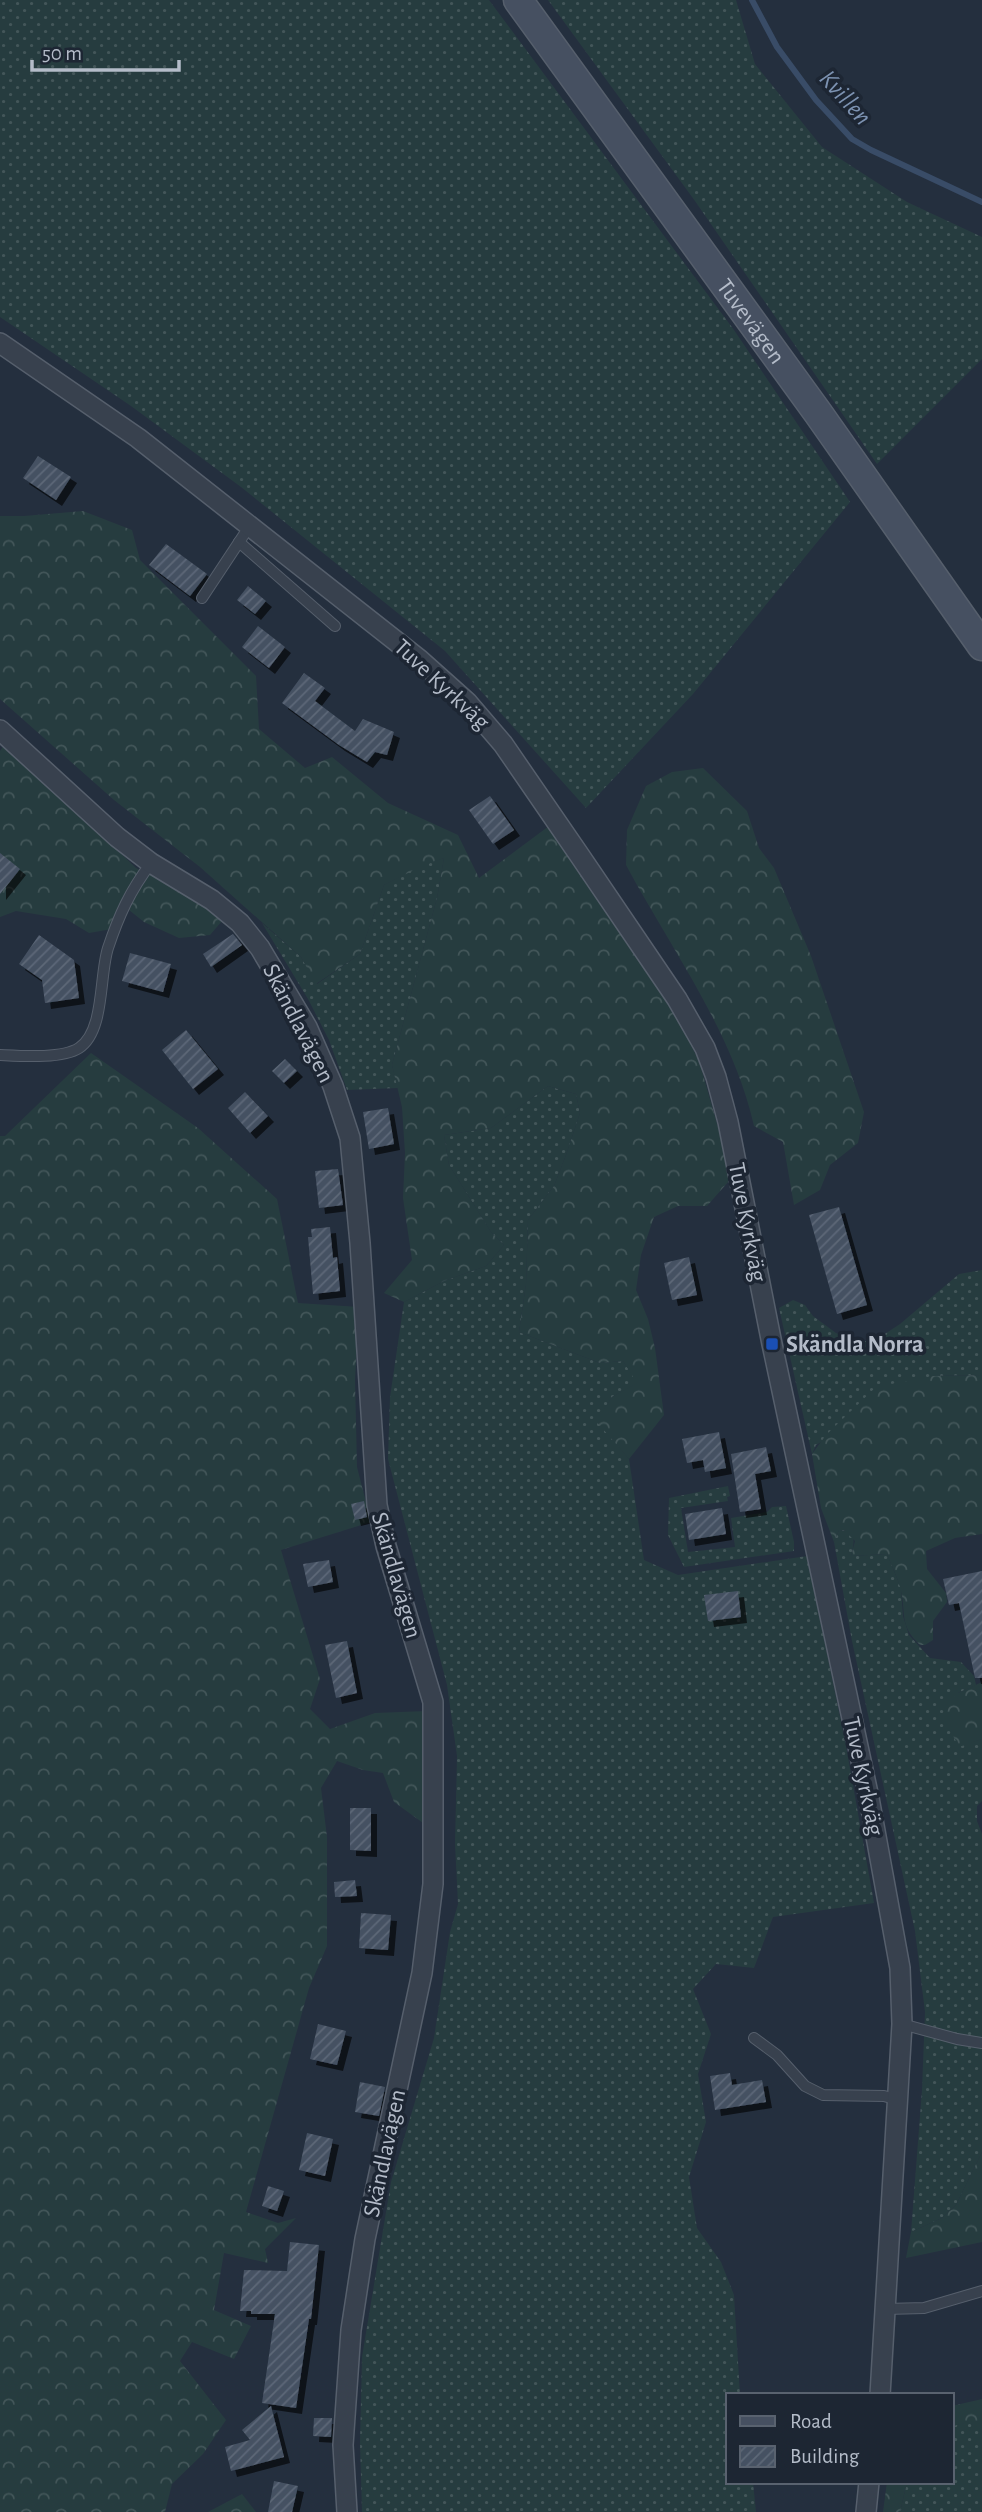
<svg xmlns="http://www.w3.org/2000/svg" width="982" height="2512" viewBox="0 0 982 2512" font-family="'Alegreya Sans',sans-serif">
	<defs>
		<pattern id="grass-dots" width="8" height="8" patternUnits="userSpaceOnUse" patternTransform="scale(1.75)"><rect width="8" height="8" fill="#263c3f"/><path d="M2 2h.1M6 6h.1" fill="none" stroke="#435659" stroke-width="1.8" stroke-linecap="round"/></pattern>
		<pattern id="forest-crowns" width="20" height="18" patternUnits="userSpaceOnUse" patternTransform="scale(1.75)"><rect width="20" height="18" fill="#263c3f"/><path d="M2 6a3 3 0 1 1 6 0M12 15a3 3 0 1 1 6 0" fill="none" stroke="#435659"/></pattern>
		<pattern id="building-hatch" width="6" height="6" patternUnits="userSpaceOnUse" patternTransform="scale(1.75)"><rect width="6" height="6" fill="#455162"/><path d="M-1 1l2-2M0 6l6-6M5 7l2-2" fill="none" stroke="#5d6877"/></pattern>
		<filter id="shadow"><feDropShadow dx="6" dy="6" stdDeviation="0" flood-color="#0009"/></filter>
	</defs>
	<rect width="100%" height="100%" fill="#242f3e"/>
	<!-- grass -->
	<g fill="url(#grass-dots)">
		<path d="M0,0H489L734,330L850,502L693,694L586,808L445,651L241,487L131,406L0,317Z"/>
		<path d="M548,0H736L755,64L822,147L907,202L982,237V359L877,464L695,201Z"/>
		<path d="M444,858L437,898L392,1065L398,1088L347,1090L329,1040L308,999L262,923L301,957L317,984L360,954L384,885L420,866Z"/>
		<path d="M548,1086L576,1094L580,1113L566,1155L554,1186L528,1220L526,1284L519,1332L600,1363L623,1361L638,1383L612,1397L597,1421L629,1459L644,1560L678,1575L807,1556L846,1746L874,1903L773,1917L754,1968L716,1964L693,1989L711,2034L698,2074L706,2122L689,2177L697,2228L721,2262L734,2295L740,2395H728V2482H753L756,2512H362L360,2443L362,2357L391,2182L434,2038L450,1932L458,1904L455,1844L457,1756L447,1685L388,1459L390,1397L404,1302L444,1281L486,1266L504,1245L491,1232L449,1165L444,1135L491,1128Z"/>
		<path d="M982,1270V1375L933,1376L816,1445L812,1454L779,1308L793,1300L805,1305L813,1316L836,1333L856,1341H874L900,1324L959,1274Z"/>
		<path d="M728,1486L730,1496L727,1497L728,1501L681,1508L688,1552L735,1547L731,1518L767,1512L772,1507L786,1506L794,1542V1551L684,1567L668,1535L669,1498Z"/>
		<path d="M839,1530C858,1530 854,1544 851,1556L887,1554L901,1588L903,1616L909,1635L930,1658L961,1662L974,1676L976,1685L958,1693L959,1746L982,1739V1801L977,1806V1821L982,1834V2152L956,2205L942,2218L911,2232L922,2090L925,2012L915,1931L852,1641L834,1542Z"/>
		<path d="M982,2419V2512H900L907,2482H952V2426Z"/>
	</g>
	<!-- forest -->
	<g fill="url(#forest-crowns)">
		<path d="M83,511L132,530L140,560L256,676L259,729L305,768L332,757L388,803L458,835L479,878L549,826L672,1003L700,1064L720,1134L729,1181L707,1206H678L654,1217L641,1255L636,1290L648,1319L655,1348L664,1415L629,1459L596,1421L612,1397L637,1383L623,1361L600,1363L519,1332L526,1284L528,1220L554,1186L566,1155L580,1113L576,1094L548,1086L491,1128L444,1135L449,1165L491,1232L504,1245L486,1266L444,1281L404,1302L384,1293L412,1260L403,1198L405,1153L402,1107L392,1065L437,898L444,858L420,867L384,885L360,954L316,984L301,957L200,867L114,800L0,699V516H24Z"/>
		<path d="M6,742L136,868L185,892L222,921L210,935L179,938L144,922L124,906L112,929L89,933L66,919L16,911L0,917V751Z"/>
		<path d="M703,768L747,811L759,848L774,868L811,956L864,1112L858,1143L830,1165L820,1190L794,1205L783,1142L754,1126C733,1032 671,949 626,865L627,830L646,786L672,772Z"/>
		<path d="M91,1053L198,1128L277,1199L298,1303L359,1307L355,1380L357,1467L371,1522L281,1550L320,1679L310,1709L330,1729L375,1713L427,1711L430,1828L394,1802L383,1773L363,1770L337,1761L321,1788L327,1837V1946L309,1988L246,2212L278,2223L296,2218L265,2249L268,2263L224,2253L214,2310L251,2326L234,2359L192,2342L180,2361L226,2420L203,2454L172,2484L165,2512H0V1136H5Z"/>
		<path d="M982,1375V1534L955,1538L926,1551L927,1569L946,1593L947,1602L933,1621V1640L925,1645H920C898,1625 907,1612 900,1587C897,1576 891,1565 887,1554L851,1556L855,1541L844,1530H839L834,1542L821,1508L812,1454L826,1435L876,1387L933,1376Z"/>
		<path d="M982,1682V1739L959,1747L944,1719L945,1704L958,1693Z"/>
		<path d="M982,2152V2242L906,2258L911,2232L942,2218L956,2205Z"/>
		<path d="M982,2399V2420L952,2426V2406Z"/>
		<path d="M887,2482H907L900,2512H883Z"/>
		<path d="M242,2494L256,2512H208Z"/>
	</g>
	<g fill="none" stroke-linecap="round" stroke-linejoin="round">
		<!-- stream -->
		<path stroke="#394c67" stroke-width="6" d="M752,0L777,47L816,100L852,139L871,150L982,202"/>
	</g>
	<!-- building -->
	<g fill="url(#building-hatch)" filter="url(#shadow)">
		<path d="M38,456L71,477L56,500L23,478Z"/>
		<path d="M166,544L207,574L190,596L149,565Z"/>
		<path d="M248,586L266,601L255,614L237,600Z"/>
		<path d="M258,626L285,647L269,668L242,647Z"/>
		<path d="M304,673L325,688L315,701L355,731L363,719L394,732L387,755L375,752L367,762L339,745L282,703Z"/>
		<path d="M490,796L514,830L493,844L469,810Z"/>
		<path d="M0,853L20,869L0,894Z"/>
		<path d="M233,934L242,945L211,967L203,954Z"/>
		<path d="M39,935L74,960L79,998L45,1003L42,980L19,964Z"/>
		<path d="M130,953L171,964L163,992L122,981Z"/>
		<path d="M186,1030L218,1069L193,1089L162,1050Z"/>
		<path d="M285,1059L297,1071L284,1083L272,1071Z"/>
		<path d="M245,1092L268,1116L250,1133L228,1108Z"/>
		<path d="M388,1108L394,1144L369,1149L363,1112Z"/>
		<path d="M338,1169L343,1205L319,1208L315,1171Z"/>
		<path d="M839,1207L867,1305L837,1314L809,1215Z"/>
		<path d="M330,1227L333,1258L337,1257L340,1291L313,1294L308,1237H312L311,1229Z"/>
		<path d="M689,1257L697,1295L672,1300L664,1263Z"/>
		<path d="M719,1432L726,1468L705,1472L703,1460L687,1463L682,1439Z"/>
		<path d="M766,1447L771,1471L755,1474L761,1509L740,1512L731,1454Z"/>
		<path d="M364,1501L367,1517L355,1520L351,1504Z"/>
		<path d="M722,1508L726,1534L689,1540L685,1514Z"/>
		<path d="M329,1560L333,1582L308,1587L303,1564Z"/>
		<path d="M982,1571V1678H975L959,1603L949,1605L943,1579Z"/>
		<path d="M738,1591L741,1617L708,1621L704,1595Z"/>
		<path d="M347,1641L357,1693L336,1698L325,1645Z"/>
		<path d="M350,1808H371V1851L350,1850Z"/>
		<path d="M355,1880L357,1896L335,1897L334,1882Z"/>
		<path d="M361,1913L391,1915L388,1950L359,1948Z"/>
		<path d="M318,2024L346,2031L337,2065L310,2059Z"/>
		<path d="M730,2073L732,2085L762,2080L766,2102L715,2110L710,2076Z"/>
		<path d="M360,2082L385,2087L379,2116L355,2112Z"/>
		<path d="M307,2133L333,2139L325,2176L299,2170Z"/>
		<path d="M268,2186L284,2191L277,2211L262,2206Z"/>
		<path d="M290,2242L319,2245L311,2319H309L296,2408L262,2403L275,2314H251V2311H240L244,2270L287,2271Z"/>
		<path d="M271,2406L284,2457L231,2471L225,2447L250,2440L242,2430Z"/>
		<path d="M314,2418H332L331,2437L313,2436Z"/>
		<path d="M274,2481L298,2486L292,2512H268Z"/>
	</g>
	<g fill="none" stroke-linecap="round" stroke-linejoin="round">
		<defs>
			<g id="service">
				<path d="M239,542L335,626"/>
				<path d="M202,598L249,527"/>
				<path d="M0,1055C21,1056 62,1059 79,1048C105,1031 99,976 108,948C119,915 130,891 151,863"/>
				<path d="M902,2024L957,2039L982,2043"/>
				<path d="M754,2038L777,2055L805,2086L823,2095L884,2096L898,2100"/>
				<path d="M886,2309L924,2308L982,2291"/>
			</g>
			<g id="minor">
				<path d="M0,343L138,438L420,660L467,702L503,744L580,856L677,999L705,1048L716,1077L728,1122L772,1344L869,1798L900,1968L902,2024L880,2395"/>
				<path d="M0,730L117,837L151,863L212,900L240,923L260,948L307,1027L333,1086L350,1138L360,1243L377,1505L386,1546L433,1702V1884L422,1973L365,2239L351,2330L343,2445L347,2512"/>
				<path d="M866,2512L869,2482"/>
			</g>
			<g id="secondary">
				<path id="s1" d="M518,0L818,413L982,646"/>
			</g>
		</defs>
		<!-- service casing -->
		<use href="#service" stroke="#565f6c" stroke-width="12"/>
		<!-- minor casing -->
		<use href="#minor" stroke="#565f6c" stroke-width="22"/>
		<!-- secondary casing -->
		<use href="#secondary" stroke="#565f6c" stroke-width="31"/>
		<!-- service -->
		<use href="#service" stroke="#38414e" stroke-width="10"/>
		<!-- minor -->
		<use href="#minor" stroke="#38414e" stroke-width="19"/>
		<!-- secondary -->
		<use href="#secondary" stroke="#465061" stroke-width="28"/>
	</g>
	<!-- markers -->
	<rect fill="#1a4fb4" stroke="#1d2633" stroke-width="2.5" x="765" y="1337" width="14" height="14" rx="3.5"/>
	<g text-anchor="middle" stroke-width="7" stroke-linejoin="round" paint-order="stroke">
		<!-- street labels -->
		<g font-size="24" fill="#b4bcc9" stroke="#1d2633">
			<text dy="8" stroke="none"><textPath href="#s1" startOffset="397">Tuvevägen</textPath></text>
			<text transform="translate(442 684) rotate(43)" y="8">Tuve Kyrkväg</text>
			<text transform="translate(299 1023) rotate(63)" y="8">Skändlavägen</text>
			<text transform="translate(748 1222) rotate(79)" y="8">Tuve Kyrkväg</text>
			<text transform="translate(397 1575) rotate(74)" y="8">Skändlavägen</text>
			<text transform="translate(864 1776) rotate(78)" y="8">Tuve Kyrkväg</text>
			<text transform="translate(384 2153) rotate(-78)" y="8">Skändlavägen</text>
		</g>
		<!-- poi labels -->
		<g font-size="24" font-weight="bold" fill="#b4bcc9" stroke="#1d2633" text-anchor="start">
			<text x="786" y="1352">Skändla Norra</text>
		</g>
		<!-- water labels -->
		<g font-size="26" font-style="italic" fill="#7c92b1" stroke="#1d2633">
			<text transform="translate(846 97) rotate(48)" y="9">Kvillen</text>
		</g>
	</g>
	<!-- legend -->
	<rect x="726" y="2393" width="228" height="91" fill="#1d2633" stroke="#59626f" stroke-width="2"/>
	<rect x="740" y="2416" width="35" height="10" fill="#465061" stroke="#59626f" stroke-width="2"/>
	<text x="790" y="2428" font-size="21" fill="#b4bcc9">Road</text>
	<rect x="740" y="2446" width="35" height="21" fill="url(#building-hatch)" stroke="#59626f" stroke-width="2"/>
	<text x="790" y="2463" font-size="21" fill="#b4bcc9">Building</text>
	<!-- scale -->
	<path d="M32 60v10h147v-10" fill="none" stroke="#b4bcc9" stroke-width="3.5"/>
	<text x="42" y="60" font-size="21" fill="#b4bcc9" stroke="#1d2633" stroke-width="5" paint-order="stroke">50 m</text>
</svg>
